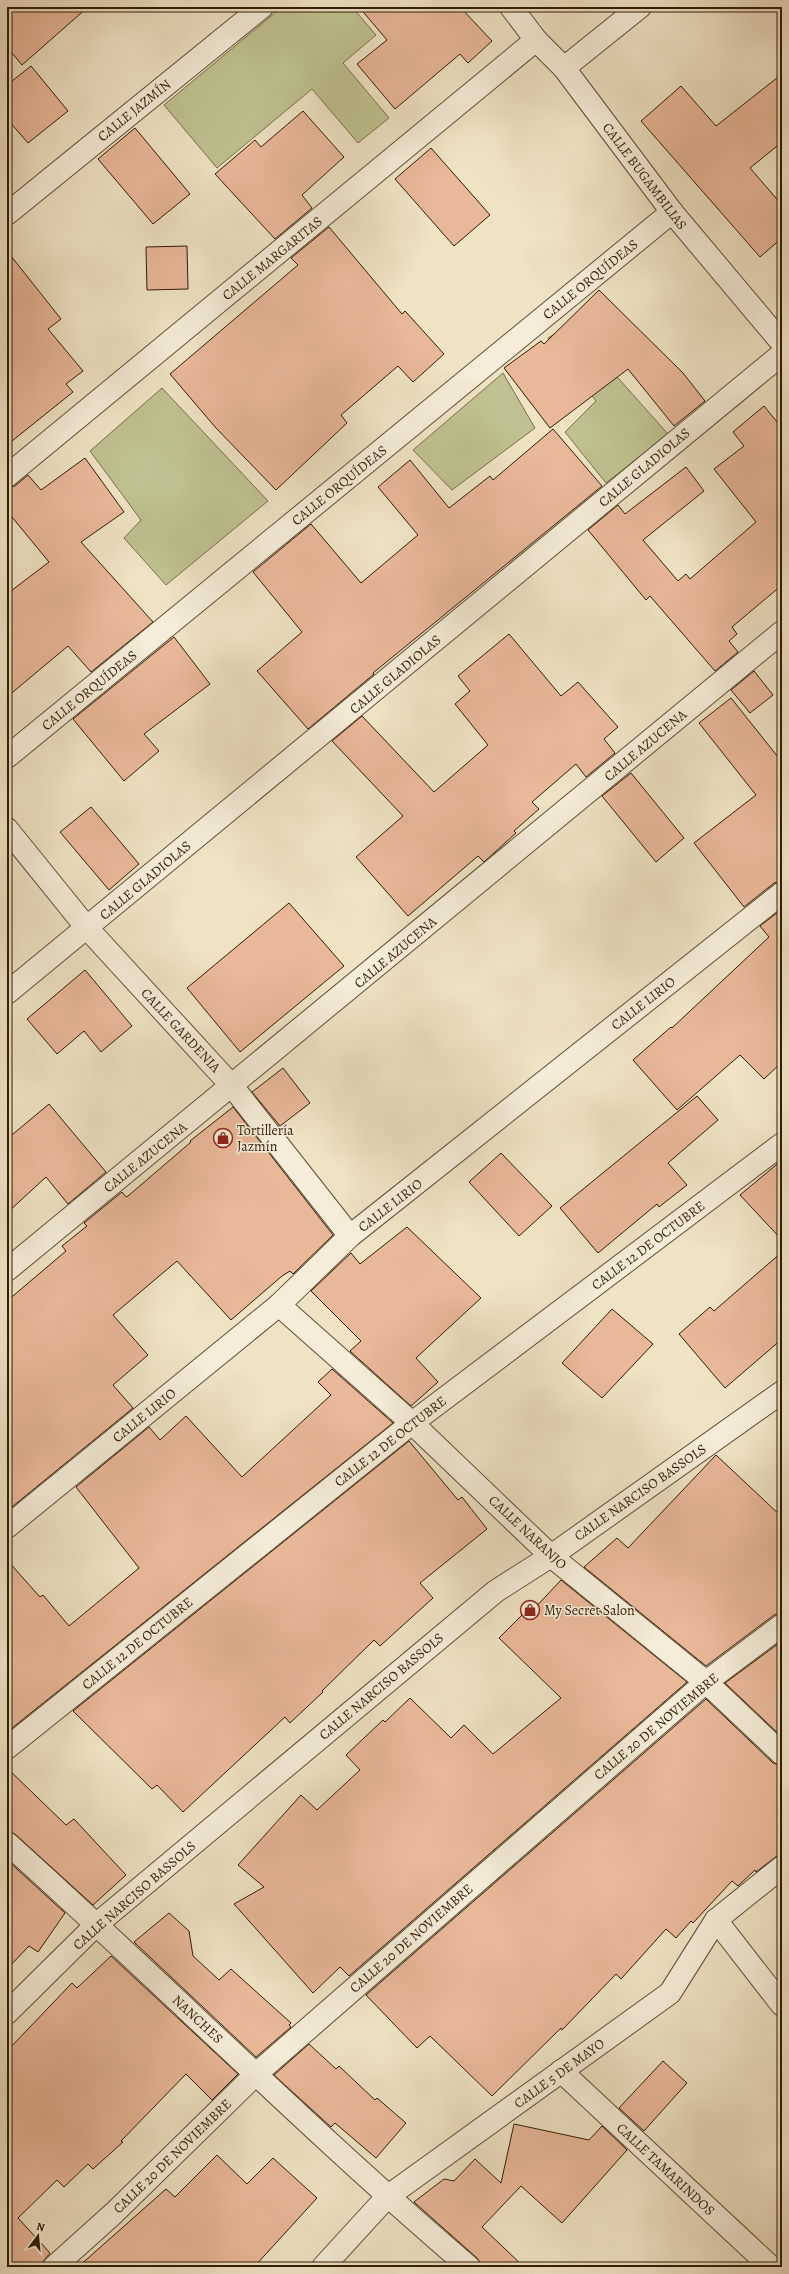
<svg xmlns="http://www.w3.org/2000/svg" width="789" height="2274" viewBox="0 0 789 2274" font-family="Alegreya,serif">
	<rect width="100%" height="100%" fill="#efe3c4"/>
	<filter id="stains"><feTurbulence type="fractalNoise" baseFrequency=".005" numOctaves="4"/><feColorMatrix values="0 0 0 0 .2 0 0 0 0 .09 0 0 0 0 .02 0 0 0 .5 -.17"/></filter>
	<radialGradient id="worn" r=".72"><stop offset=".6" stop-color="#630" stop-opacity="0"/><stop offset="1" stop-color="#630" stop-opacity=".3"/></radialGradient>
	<!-- green -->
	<g fill="#bfc290" stroke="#786f4a">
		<path d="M282,7H352L376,35L343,63L389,118L358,143L312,89L217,168L164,105Z"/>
		<path d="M570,324L668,434L606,483L565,432L596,401L548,338Z"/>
		<path d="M503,373L535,428L452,490L413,450Z"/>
		<path d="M162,388L268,501L166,585L124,538L141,520L90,451Z"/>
	</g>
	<!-- building -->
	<g fill="#e9b899" stroke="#301c05">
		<path d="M7,7H88L22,65L7,47Z"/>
		<path d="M359,7H460L492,41L468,63L460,54L395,109L357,64L387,40Z"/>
		<path d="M31,66L68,111L28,143L7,119V85Z"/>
		<path d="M782,74V142L750,168L782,205V238L760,257L641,121L681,86L716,126Z"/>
		<path d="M303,111L344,157L302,195L312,208L275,239L215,174L255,140L261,147Z"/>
		<path d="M135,128L190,194L153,224L98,159Z"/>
		<path d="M431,148L490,215L454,246L395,179Z"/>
		<path d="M329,227L402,314L405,311L444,354L413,382L398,366L341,415L347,423L276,490L216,428L170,374L298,265L291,258Z"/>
		<path d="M187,246L188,289L147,290L146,247Z"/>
		<path d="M7,251L61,319L48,329L83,371L66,384L73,392L7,445Z"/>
		<path d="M599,290L683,373L705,401L674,426L628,369L550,428L504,368L541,341L544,344Z"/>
		<path d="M764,406L782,428V585L732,627L737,634L729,641L738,652L715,671L650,596L646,600L588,530L618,505L625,514L686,467L704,491L643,540L678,581L686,574L690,579L756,522L714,469L744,446L733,432Z"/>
		<path d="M553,429L602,486L373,673L374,674L308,729L257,671L302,632L253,572L311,524L361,583L418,535L378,487L410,460L449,508L490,476L493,480Z"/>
		<path d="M85,458L124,512L81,542L153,622L91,672L68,646L7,697V594L49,562L7,511V488L15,486L28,475L41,490Z"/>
		<path d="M509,634L561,696L578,682L618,727L604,739L615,753L586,777L576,764L532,802L539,809L514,831L516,833L484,862L478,856L408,916L356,857L403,816L332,741L362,716L434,792L488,745L455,704L470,691L458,676Z"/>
		<path d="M174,637L210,684L144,734L159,751L124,781L73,719Z"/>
		<path d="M754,671L773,695L750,713L731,690Z"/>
		<path d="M731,698L782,762V881L774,883L744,907L694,843L756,795L699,723Z"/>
		<path d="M631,773L684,838L656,862L602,796Z"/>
		<path d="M91,807L139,864L109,890L60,832Z"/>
		<path d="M289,903L344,966L240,1052L187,988Z"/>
		<path d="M782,909V1062L764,1079L740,1055L677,1110L633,1060L671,1027L672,1028L769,937L760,926Z"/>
		<path d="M85,970L132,1026L101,1052L84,1031L57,1054L27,1019Z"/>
		<path d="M283,1068L310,1103L280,1126L252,1092Z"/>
		<path d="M697,1096L718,1120L668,1163L687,1185L659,1207L657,1204L598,1253L560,1208Z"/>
		<path d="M49,1104L106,1172L68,1204L46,1177L7,1213V1139Z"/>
		<path d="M233,1107L333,1235L293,1274L290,1271L282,1276L231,1320L177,1261L113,1315L148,1355L113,1385L133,1408L7,1511V1301L66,1251L62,1246L87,1226L84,1223L122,1192L126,1197L128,1196L191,1142L190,1141Z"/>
		<path d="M501,1153L552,1206L519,1236L469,1182Z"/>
		<path d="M782,1160V1240L740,1195Z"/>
		<path d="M407,1227L481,1298L416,1358L438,1382L411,1406L350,1351L361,1341L311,1291L351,1253L360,1264Z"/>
		<path d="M782,1252V1339L725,1388L679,1334L710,1307L714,1311Z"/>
		<path d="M612,1309L653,1344L602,1398L562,1363Z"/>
		<path d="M332,1369L393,1423L7,1732V1560L40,1597L43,1595L69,1626L139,1568L76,1487L149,1427L160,1440L186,1416L242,1477L331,1395L318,1382Z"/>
		<path d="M409,1441L458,1500L462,1497L487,1529L420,1583L433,1598L380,1646L374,1640L322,1691L323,1692L290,1723L285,1717L183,1812L157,1785L152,1789L73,1711Z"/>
		<path d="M716,1455L782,1517V1613L774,1615L706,1666L584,1567L617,1538L628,1548Z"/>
		<path d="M561,1580L687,1682L349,1976L340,1967L313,1993L234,1904L264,1887L238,1865L301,1795L317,1810L360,1770L346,1755L383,1720L385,1722L410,1698L451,1738L464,1725L493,1754L561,1698L499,1638L528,1609L531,1612Z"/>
		<path d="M782,1641V1737L725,1683Z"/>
		<path d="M706,1699L773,1763L782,1766V1852L756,1872L755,1870L738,1886L732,1881L693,1923L691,1921L676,1938L666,1929L621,1979L616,1974L562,2030L561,2028L492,2096L430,2036L417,2048L366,1995Z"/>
		<path d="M7,1768L66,1825L74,1819L126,1875L93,1905L15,1834L7,1831Z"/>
		<path d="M7,1860L65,1913L38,1952L29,1946L7,1969Z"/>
		<path d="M169,1913L189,1931L193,1956L219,1980L231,1969L291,2023L289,2025L291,2027L256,2057L134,1942Z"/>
		<path d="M111,1956L238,2074L212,2100L186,2074L121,2141L123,2142L93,2169L88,2164L64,2187L57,2180L18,2218L50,2253L42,2263V2267H7V2051L72,1983L77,1988Z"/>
		<path d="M309,2044L336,2069L339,2066L375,2100L377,2098L406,2123L376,2158L335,2123L331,2127L274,2075Z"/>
		<path d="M663,2061L687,2083L644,2131L619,2108Z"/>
		<path d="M514,2124L589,2140L602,2126L627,2150L562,2223L521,2186L482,2227L524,2267H483L477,2258L414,2202L444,2179L454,2181L475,2159L501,2183Z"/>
		<path d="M217,2155L247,2184L273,2158L317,2198L254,2267H78L166,2189L175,2197Z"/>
	</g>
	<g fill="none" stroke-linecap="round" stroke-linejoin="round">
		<defs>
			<g id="minor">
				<path d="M511,7L536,40L564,68L672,212L782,343"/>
				<path d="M564,68L640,7"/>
				<path d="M7,214L262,7"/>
				<path d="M7,476L536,40"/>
				<path d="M7,757L672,212"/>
				<path d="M7,829L87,928L232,1086L350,1236"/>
				<path d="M7,993L782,354"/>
				<path d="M7,1270L782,632"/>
				<path d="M279,1305L412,1423L551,1556L706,1682L782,1754"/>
				<path d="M7,1527L279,1305L350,1236L782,893"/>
				<path d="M7,1748L412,1423L782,1144"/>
				<path d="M7,1843C163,1983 310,2131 469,2267"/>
				<path d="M716,1920L782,2005"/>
				<path d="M7,2013L97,1924L496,1591L551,1556L782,1392"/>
				<path d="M561,2071L771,2267"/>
				<path d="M54,2267L114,2213L256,2074L706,1682L782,1625"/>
				<path d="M323,2267L387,2197L670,1993L716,1920L782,1867"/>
			</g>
		</defs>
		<!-- minor casing -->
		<use href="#minor" stroke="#604e35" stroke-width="24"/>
		<!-- minor -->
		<use href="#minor" stroke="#f5edd9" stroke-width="22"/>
	</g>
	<!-- icons -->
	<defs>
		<symbol id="shop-ring" viewBox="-11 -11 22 22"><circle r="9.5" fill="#f5edd9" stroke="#8f2418" stroke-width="1.5"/><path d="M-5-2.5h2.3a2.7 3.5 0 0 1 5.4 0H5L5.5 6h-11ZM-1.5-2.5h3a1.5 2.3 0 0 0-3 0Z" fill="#8f2418"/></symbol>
	</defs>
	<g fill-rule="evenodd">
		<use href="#shop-ring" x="212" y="1127" width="22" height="22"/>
		<use href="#shop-ring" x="519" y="1599" width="22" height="22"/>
	</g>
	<g text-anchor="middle" stroke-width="3" stroke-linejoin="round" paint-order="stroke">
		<!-- street labels -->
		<g font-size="14" fill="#301c05" stroke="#f5edd9">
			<text transform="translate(134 110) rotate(-39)" y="5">CALLE JAZMÍN</text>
			<text transform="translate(645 176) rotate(53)" y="5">CALLE BUGAMBILIAS</text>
			<text transform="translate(272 258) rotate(-39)" y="5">CALLE MARGARITAS</text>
			<text transform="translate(590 279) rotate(-39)" y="5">CALLE ORQUÍDEAS</text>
			<text transform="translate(644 467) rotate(-40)" y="5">CALLE GLADIOLAS</text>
			<text transform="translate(339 485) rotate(-39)" y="5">CALLE ORQUÍDEAS</text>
			<text transform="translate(395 674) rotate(-40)" y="5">CALLE GLADIOLAS</text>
			<text transform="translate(89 690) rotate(-39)" y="5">CALLE ORQUÍDEAS</text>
			<text transform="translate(645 745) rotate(-40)" y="5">CALLE AZUCENA</text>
			<text transform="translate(145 880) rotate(-40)" y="5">CALLE GLADIOLAS</text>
			<text transform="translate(395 952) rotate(-40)" y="5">CALLE AZUCENA</text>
			<text transform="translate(643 1003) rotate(-38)" y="5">CALLE LIRIO</text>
			<text transform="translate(181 1030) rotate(47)" y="5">CALLE GARDENIA</text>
			<text transform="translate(145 1157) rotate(-39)" y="5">CALLE AZUCENA</text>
			<text transform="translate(390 1205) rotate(-38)" y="5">CALLE LIRIO</text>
			<text transform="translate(648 1245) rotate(-37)" y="5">CALLE 12 DE OCTUBRE</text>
			<text transform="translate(144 1415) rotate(-39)" y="5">CALLE LIRIO</text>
			<text transform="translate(390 1441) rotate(-38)" y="5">CALLE 12 DE OCTUBRE</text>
			<text transform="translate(640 1492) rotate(-35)" y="5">CALLE NARCISO BASSOLS</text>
			<text transform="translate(528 1532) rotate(43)" y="5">CALLE NARANJO</text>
			<text transform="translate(137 1643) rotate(-39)" y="5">CALLE 12 DE OCTUBRE</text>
			<text transform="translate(381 1686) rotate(-40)" y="5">CALLE NARCISO BASSOLS</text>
			<text transform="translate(656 1726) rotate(-40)" y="5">CALLE 20 DE NOVIEMBRE</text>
			<text transform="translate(134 1895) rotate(-41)" y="5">CALLE NARCISO BASSOLS</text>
			<text transform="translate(411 1938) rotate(-41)" y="5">CALLE 20 DE NOVIEMBRE</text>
			<text transform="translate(198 2019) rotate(43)" y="5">NANCHES</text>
			<text transform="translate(559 2073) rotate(-36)" y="5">CALLE 5 DE MAYO</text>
			<text transform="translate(172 2156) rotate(-44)" y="5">CALLE 20 DE NOVIEMBRE</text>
			<text transform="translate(666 2169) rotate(43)" y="5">CALLE TAMARINDOS</text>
		</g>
		<!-- poi labels -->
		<g font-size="14" fill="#301c05" stroke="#f5edd9" text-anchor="start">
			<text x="237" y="1135">Tortillería<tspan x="237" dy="16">Jazmín</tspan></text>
			<text x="544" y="1615">My Secret Salon</text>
		</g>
	</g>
	<!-- margin -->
	<rect width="789" height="2274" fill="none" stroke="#efe3c4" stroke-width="24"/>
	<rect x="8" y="8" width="773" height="2258" fill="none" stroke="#301c05" stroke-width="2"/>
	<rect x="12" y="12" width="765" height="2250" fill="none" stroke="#301c05"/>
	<!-- north arrow -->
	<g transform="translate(38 2236) rotate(16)" stroke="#f5edd9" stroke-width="3" paint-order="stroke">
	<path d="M0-3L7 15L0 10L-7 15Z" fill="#301c05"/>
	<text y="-6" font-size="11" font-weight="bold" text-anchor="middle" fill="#301c05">N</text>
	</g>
	<rect width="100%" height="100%" filter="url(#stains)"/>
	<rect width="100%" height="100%" fill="url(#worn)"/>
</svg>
